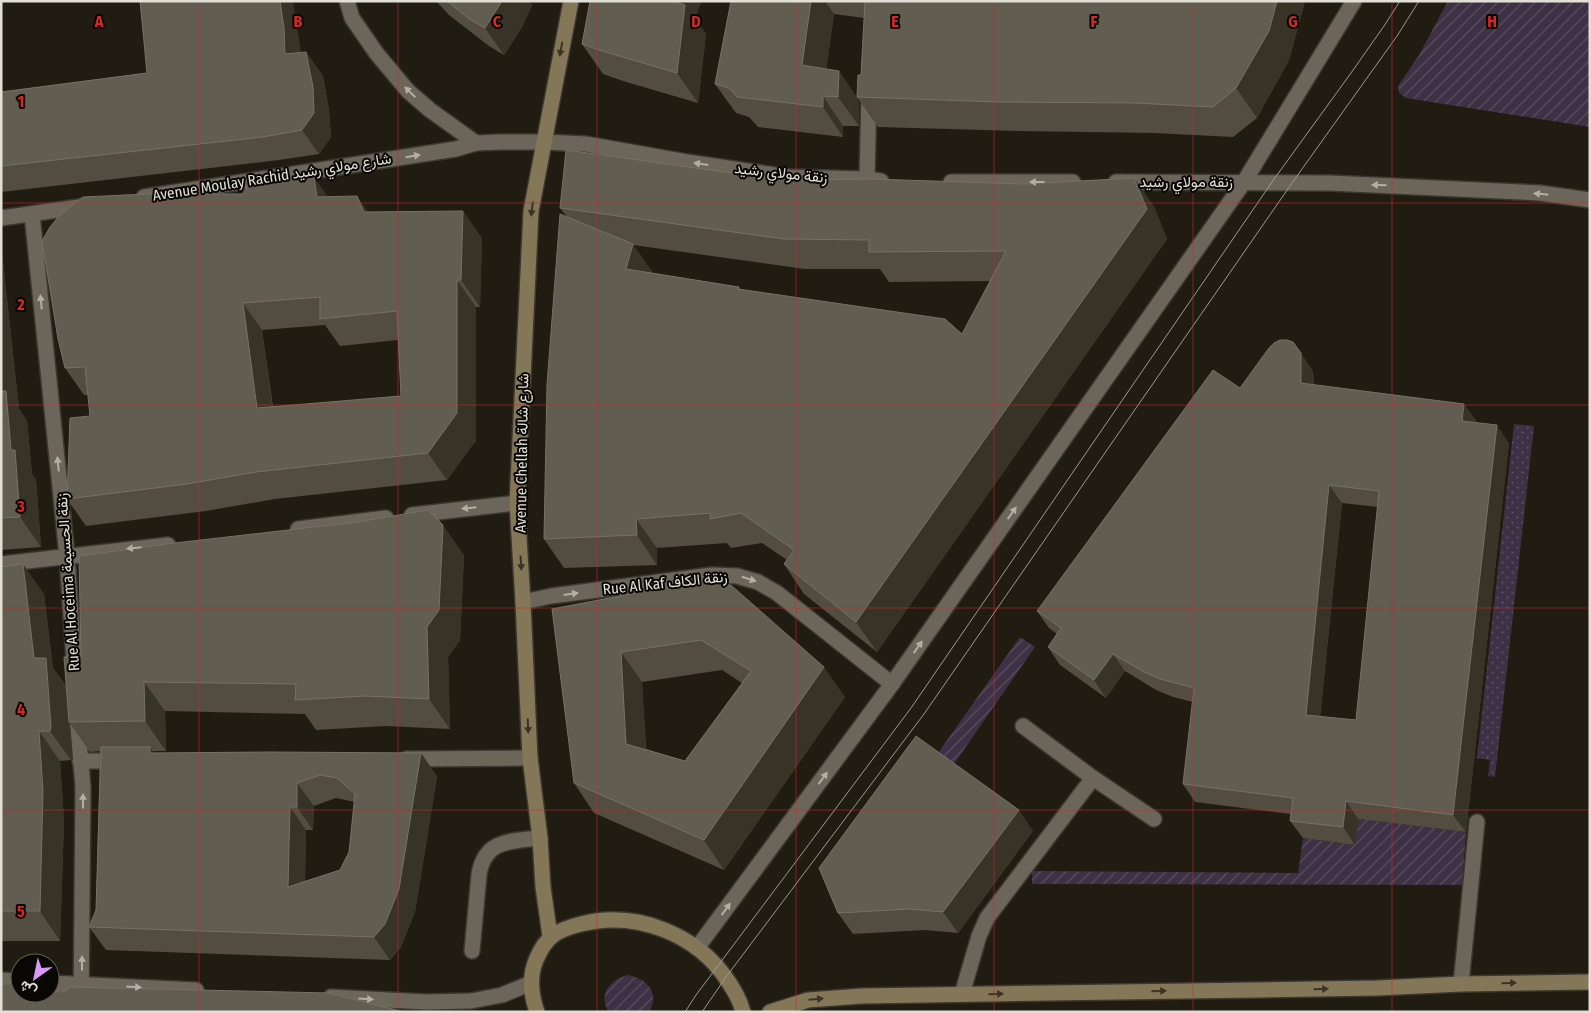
<svg xmlns="http://www.w3.org/2000/svg" width="1591" height="1013" viewBox="0 0 1591 1013" font-family="'Fira Sans Condensed',Vazirmatn,sans-serif">
	<defs>
		<pattern id="grass-dots" width="8" height="8" patternUnits="userSpaceOnUse" patternTransform="scale(1.25)"><rect width="8" height="8" fill="#3e3145"/><path d="M2 2h.1M6 6h.1" fill="none" stroke="#5a4e5f" stroke-width="1.8" stroke-linecap="round"/></pattern>
		<pattern id="garden-furrows" width="10" height="10" patternUnits="userSpaceOnUse" patternTransform="scale(1.25)"><rect width="10" height="10" fill="#3e3145"/><path d="M-1 1l2-2M0 10L10 0M9 11l2-2" fill="none" stroke="#5a4e5f"/></pattern>
	</defs>
	<rect width="100%" height="100%" fill="#211c11"/>
	<!-- grass -->
	<path fill="url(#grass-dots)" d="M1514,424L1534,426L1495,777L1488,776L1490,760L1477,758Z"/>
	<!-- garden -->
	<g fill="url(#garden-furrows)">
		<path d="M1448,1H1590V127L1406,98L1399,93L1398,86L1419,55Z"/>
		<path d="M1020,637L1035,647L954,764L938,753Z"/>
		<path d="M1358,819L1466,832L1462,885L1032,884V871L1298,873L1303,838L1355,845Z"/>
		<path d="M628,975C646,978 661,993 649,1012H609C597,994 611,979 628,975Z"/>
	</g>
	<g fill="none" stroke-linecap="round" stroke-linejoin="round">
		<defs>
			<g id="lane">
				<path d="M1023,726L1093,778L1154,819"/>
				<path d="M472,951L479,875C484,840 510,841 540,838"/>
				<path d="M1461,984L1477,822"/>
				<path d="M962,994L979,936L987,918L1093,778"/>
			</g>
			<g id="street">
				<path d="M347,1L352,18L377,54L408,91L430,110L476,143"/>
				<path d="M867,179L869,93"/>
				<path d="M951,182H1073"/>
				<path d="M1116,182L1330,183L1540,193L1590,200"/>
				<path d="M144,197L456,149L476,143L499,142H544L586,144L687,162L789,177L867,179L881,181"/>
				<path d="M32,214L67,556L75,676"/>
				<path d="M1,218L86,206"/>
				<path d="M412,515L517,503"/>
				<path d="M298,529L386,518"/>
				<path d="M1,564L168,545"/>
				<path d="M523,602L551,596L712,575L737,576L758,582L777,593L892,684"/>
				<path d="M77,716L83,787L81,1012"/>
				<path d="M406,759L530,758"/>
				<path d="M80,761H121"/>
				<path d="M697,948L892,684L1244,182L1354,1"/>
				<path d="M1,980L20,981"/>
				<path d="M50,983L196,990"/>
				<path d="M331,997L426,1002L471,1001L502,995L531,983"/>
			</g>
			<g id="secondary">
				<path d="M550,936L543,887L540,838L530,758L523,602L517,503L531,211L571,1"/>
				<path d="M537,1012C531,995 529,977 536,960C546,936 557,930 581,924C636,910 697,934 728,981C735,992 740,1000 743,1012"/>
				<path d="M770,1012L808,1000L862,996L1377,988L1461,984L1590,982"/>
			</g>
		</defs>
		<!-- lane casing -->
		<use href="#lane" stroke="#3a3730" stroke-width="18"/>
		<!-- street casing -->
		<use href="#street" stroke="#3a3730" stroke-width="18"/>
		<!-- secondary casing -->
		<use href="#secondary" stroke="#3a3730" stroke-width="18"/>
		<!-- lane -->
		<use href="#lane" stroke="#6b6659" stroke-width="15"/>
		<!-- street -->
		<use href="#street" stroke="#6b6659" stroke-width="15"/>
		<!-- secondary -->
		<use href="#secondary" stroke="#837758" stroke-width="15"/>
		<!-- tram -->
		<g stroke="#9b988f" stroke-width="1">
			<path d="M685,1012L696,995L911,708L1272,182L1351,73L1384,26L1400,1"/>
			<path d="M702,1012L726,977L924,714L1292,183L1397,36L1419,1"/>
		</g>
	</g>
	<!-- wall -->
	<g fill="#524d40" fill-rule="evenodd">
		<path d="M436,1H529L532,5L522,27L504,55L489,46L449,15Z"/>
		<path d="M590,1H701L695,19L706,34L698,103L623,81L603,74L582,44Z"/>
		<path d="M731,1H1305L1289,60L1257,118L1233,137L1155,133L1019,131L878,127L857,97L861,75L864,18L834,14L826,69L839,71L859,101V126H843V137L758,127L749,117L736,113L715,84Z"/>
		<path d="M306,52L323,76L329,111L331,137L319,154L279,160L1,192V92Z"/>
		<path d="M1134,178L1154,207L1167,239L877,652L804,594L784,564L787,560L762,543L731,548L727,543L657,548V565L564,568L544,539L567,217L560,208L782,180L1025,184ZM633,245L805,269H880L889,282L990,281L962,334L741,290L739,287L653,273Z"/>
		<path d="M329,197L368,212L482,238L480,307H476V440L447,480L275,499L206,511L86,526L67,499L90,416L88,395H84L65,368ZM325,325L340,346L398,340L401,396L273,407L262,330Z"/>
		<path d="M1,244L19,409L27,421L32,474L36,480L41,547L1,550Z"/>
		<path d="M1313,371L1314,385L1464,404L1477,422V423L1509,443L1466,832L1358,819L1355,845L1303,838L1290,821L1291,814L1195,802L1183,784L1193,702L1173,697L1156,690L1125,671L1106,698L1060,665L1048,647L1057,634L1049,628L1037,611L1240,388ZM1342,503L1378,507L1356,720L1320,717Z"/>
		<path d="M464,555L460,640L448,657L450,729L386,726L316,730L305,714L165,711L166,751H153L154,753L437,776L415,912L401,947L390,960L106,950L89,927L96,910L100,751L90,752L69,722L72,757L71,760L60,761L64,821L60,941H1V567L44,594L53,668L67,687L81,657ZM336,798L355,802L349,852L340,870L305,881L306,830H313L314,806Z"/>
		<path d="M714,578L845,697L724,870L594,813L574,783L552,609ZM722,670L742,683L685,761L646,749L642,682Z"/>
		<path d="M1033,831L958,933L925,930L853,934L838,913Z"/>
	</g>
	<!-- shaded-wall -->
	<g fill="#383327">
		<path d="M280,1H293L301,52V78L285,54Z"/>
		<path d="M502,1H529L532,5L522,27L504,55L485,28Z"/>
		<path d="M671,1H701L695,19L706,34L698,103L677,73Z"/>
		<path d="M811,1H825L834,14L823,95L802,65Z"/>
		<path d="M1277,1H1305L1289,60L1257,118L1236,88Z"/>
		<path d="M306,52L323,76L329,111L331,137L319,154L302,130Z"/>
		<path d="M839,71L859,101V126L838,97Z"/>
		<path d="M823,96L843,126V137L823,107Z"/>
		<path d="M314,177L333,204L317,197Z"/>
		<path d="M1134,178L1154,207L1167,239L877,652L856,622Z"/>
		<path d="M357,196L376,223L364,212Z"/>
		<path d="M463,211L482,238L480,307L461,280Z"/>
		<path d="M1,244L19,409L27,421L32,474L36,480L41,547L20,517L1,394Z"/>
		<path d="M633,244L653,273L626,269Z"/>
		<path d="M457,280L476,307V440L447,480L428,453Z"/>
		<path d="M243,303L262,330L276,435L257,408Z"/>
		<path d="M1301,353L1313,371L1314,401L1301,383Z"/>
		<path d="M1464,404L1477,422L1474,439L1462,421Z"/>
		<path d="M1497,425L1509,443L1466,832L1453,815Z"/>
		<path d="M1329,485L1342,503L1318,733L1306,715Z"/>
		<path d="M636,519L657,548V565L637,535Z"/>
		<path d="M443,525L464,555L460,640L448,657L450,729L429,699L427,627Z"/>
		<path d="M23,564L44,594L53,668L67,688L72,757L71,760L50,731L34,658Z"/>
		<path d="M621,652L642,682L647,774L626,744Z"/>
		<path d="M1113,654L1125,671L1106,698L1094,680Z"/>
		<path d="M824,667L845,697L724,870L704,840Z"/>
		<path d="M144,682L165,711L166,751L145,721Z"/>
		<path d="M39,731L60,761L64,821L60,941L40,911Z"/>
		<path d="M150,747L166,770L150,753Z"/>
		<path d="M421,753L437,776L415,912L401,947L390,960L374,937Z"/>
		<path d="M297,783L314,806L313,830L297,807Z"/>
		<path d="M1346,801L1358,819L1355,845L1343,827Z"/>
		<path d="M290,807L306,830L304,910L288,887Z"/>
		<path d="M1019,810L1033,831L958,933L943,912Z"/>
	</g>
	<!-- building -->
	<g fill="#615d51" stroke="#767166" fill-rule="evenodd">
		<path d="M140,1H280L284,28L285,54L306,52L313,87L314,113L302,130L263,137L1,166V92L147,73Z"/>
		<path d="M447,1H502L485,28L469,19Z"/>
		<path d="M590,1H673L685,5L677,73L602,51L582,44Z"/>
		<path d="M731,1H811L802,65L839,71L838,97L823,96V107L737,97L729,88L715,84Z"/>
		<path d="M865,1H1277L1269,31L1236,88L1213,107L1135,103L998,102L857,97L858,75H861Z"/>
		<path d="M566,150L782,180L871,179L1025,184L1134,178L1147,209L856,622L784,564L794,550L741,513L710,519L711,513L636,519L637,535L544,539L547,385L560,214L633,244L626,269L739,287L738,289L945,319L962,334L1006,251L869,252V240L784,239L560,208Z"/>
		<path d="M314,177L317,197L357,196L364,212L463,211L461,280H457V413L428,453L256,472L187,484L67,499L70,418L90,416L85,367L65,368L58,339L42,241L50,227L60,215L83,197L146,194H242L253,181ZM320,297V319L397,311L401,396L257,408L243,303Z"/>
		<path d="M1280,340H1287L1293,342L1301,353V383L1464,404L1462,421L1497,425L1453,815L1346,801L1343,827L1290,821L1293,798L1183,784L1194,688L1160,679L1144,672L1113,654L1094,680L1048,647L1061,628L1037,611L1213,370L1240,388L1269,348L1274,343ZM1329,485L1379,491L1356,720L1306,715Z"/>
		<path d="M1,391H6L11,450H15L20,517L1,518Z"/>
		<path d="M428,510L443,525L439,610L427,627L429,699L365,696L295,700L296,684L144,682L145,721L69,722L64,657H81L79,556L166,544L358,522Z"/>
		<path d="M23,564L34,658H46L51,727L50,731H39L43,791L40,911H1V567Z"/>
		<path d="M714,578L732,586L824,667L704,840L574,783L552,609ZM701,640L751,671L685,761L626,744L621,652Z"/>
		<path d="M916,736L1019,810L943,912L910,909L838,913L819,868Z"/>
		<path d="M101,747H150V753L270,752L421,753L399,889L385,924L374,937L89,927L96,910ZM320,775L337,778L355,794L349,852L340,870L288,887L290,807H297V783Z"/>
		<path d="M1,984H20V993H50V986H52L56,991L60,992L66,991L69,987L329,993L404,1012H1Z"/>
	</g>
	<!-- one-way arrows -->
	<defs><path id="oneway-solid" d="M-6-.8H1V-3.2L6.5 0L1 3.2V.8H-6Z" transform="scale(1.25)"/></defs>
	<g fill="#3a3426">
		<use href="#oneway-solid" transform="translate(561 49) rotate(101)"/>
		<use href="#oneway-solid" transform="translate(532 209) rotate(97)"/>
		<use href="#oneway-solid" transform="translate(521 563) rotate(86)"/>
		<use href="#oneway-solid" transform="translate(528 726) rotate(88)"/>
		<use href="#oneway-solid" transform="translate(1509 983) rotate(-1)"/>
		<use href="#oneway-solid" transform="translate(1321 989) rotate(-1)"/>
		<use href="#oneway-solid" transform="translate(1159 991) rotate(-1)"/>
		<use href="#oneway-solid" transform="translate(996 994) rotate(-1)"/>
		<use href="#oneway-solid" transform="translate(816 999) rotate(-5)"/>
	</g>
	<g fill="#b2afa5">
		<use href="#oneway-solid" transform="translate(410 92) rotate(-135)"/>
		<use href="#oneway-solid" transform="translate(413 156) rotate(-9)"/>
		<use href="#oneway-solid" transform="translate(701 164) rotate(-172)"/>
		<use href="#oneway-solid" transform="translate(1037 182) rotate(-180)"/>
		<use href="#oneway-solid" transform="translate(1379 185) rotate(-178)"/>
		<use href="#oneway-solid" transform="translate(1541 194) rotate(-174)"/>
		<use href="#oneway-solid" transform="translate(41 302) rotate(-96)"/>
		<use href="#oneway-solid" transform="translate(58 464) rotate(-96)"/>
		<use href="#oneway-solid" transform="translate(469 508) rotate(174)"/>
		<use href="#oneway-solid" transform="translate(1012 513) rotate(-55)"/>
		<use href="#oneway-solid" transform="translate(134 548) rotate(174)"/>
		<use href="#oneway-solid" transform="translate(749 579) rotate(17)"/>
		<use href="#oneway-solid" transform="translate(571 594) rotate(-8)"/>
		<use href="#oneway-solid" transform="translate(918 647) rotate(-55)"/>
		<use href="#oneway-solid" transform="translate(823 778) rotate(-54)"/>
		<use href="#oneway-solid" transform="translate(83 801) rotate(-90)"/>
		<use href="#oneway-solid" transform="translate(726 909) rotate(-54)"/>
		<use href="#oneway-solid" transform="translate(82 963) rotate(-90)"/>
		<use href="#oneway-solid" transform="translate(134 987) rotate(3)"/>
		<use href="#oneway-solid" transform="translate(366 999) rotate(3)"/>
	</g>
	<!-- grid -->
	<path fill="none" stroke="#d62828" stroke-width="1" stroke-opacity="0.55" d="M199,1V1012M398,1V1012M597,1V1012M796,1V1012M994,1V1012M1193,1V1012M1392,1V1012M1,203H1590M1,405H1590M1,608H1590M1,810H1590"/>
	<g text-anchor="middle" stroke-width="4" stroke-linejoin="round" paint-order="stroke">
		<!-- street labels -->
		<g font-size="15" fill="#e2dfd7" stroke="#090704">
			<text transform="translate(781 173) rotate(6)" y="5">زنقة مولاي رشيد</text>
			<text transform="translate(272 177) rotate(-9)" y="5">Avenue Moulay Rachid شارع مولاي رشيد</text>
			<text x="1186" y="187">زنقة مولاي رشيد</text>
			<text transform="translate(522 453) rotate(-89)" y="5">Avenue Chellah شارع شالة</text>
			<text transform="translate(68 582) rotate(-94)" y="5">Rue Al Hoceima زنقة الحسيمة</text>
			<text transform="translate(665 583) rotate(-6)" y="5">Rue Al Kaf زنقة الكاف</text>
		</g>
	</g>
	<g font-size="16" text-anchor="middle" font-weight="bold" fill="#d62828" stroke="#090704" stroke-width="4" stroke-linejoin="round" paint-order="stroke">
		<text x="99" y="27">A</text>
		<text x="298" y="27">B</text>
		<text x="497" y="27">C</text>
		<text x="696" y="27">D</text>
		<text x="895" y="27">E</text>
		<text x="1094" y="27">F</text>
		<text x="1293" y="27">G</text>
		<text x="1492" y="27">H</text>
		<text x="21" y="107">1</text>
		<text x="21" y="310">2</text>
		<text x="21" y="512">3</text>
		<text x="21" y="715">4</text>
		<text x="21" y="917">5</text>
	</g>
	<!-- border -->
	<rect width="1591" height="1013" fill="none" stroke="#e2dfd7" stroke-width="5"/>
	<!-- north arrow -->
	<g transform="translate(35 978) rotate(213)"><circle r="24" fill="#090704" stroke="#605d58"/>
	<path d="M0-4L9 19L0 12L-9 19Z" fill="#d89af8"/>
	<text y="-8" font-size="14" font-weight="bold" text-anchor="middle" fill="#e2dfd7">ش</text>
	</g>
</svg>
